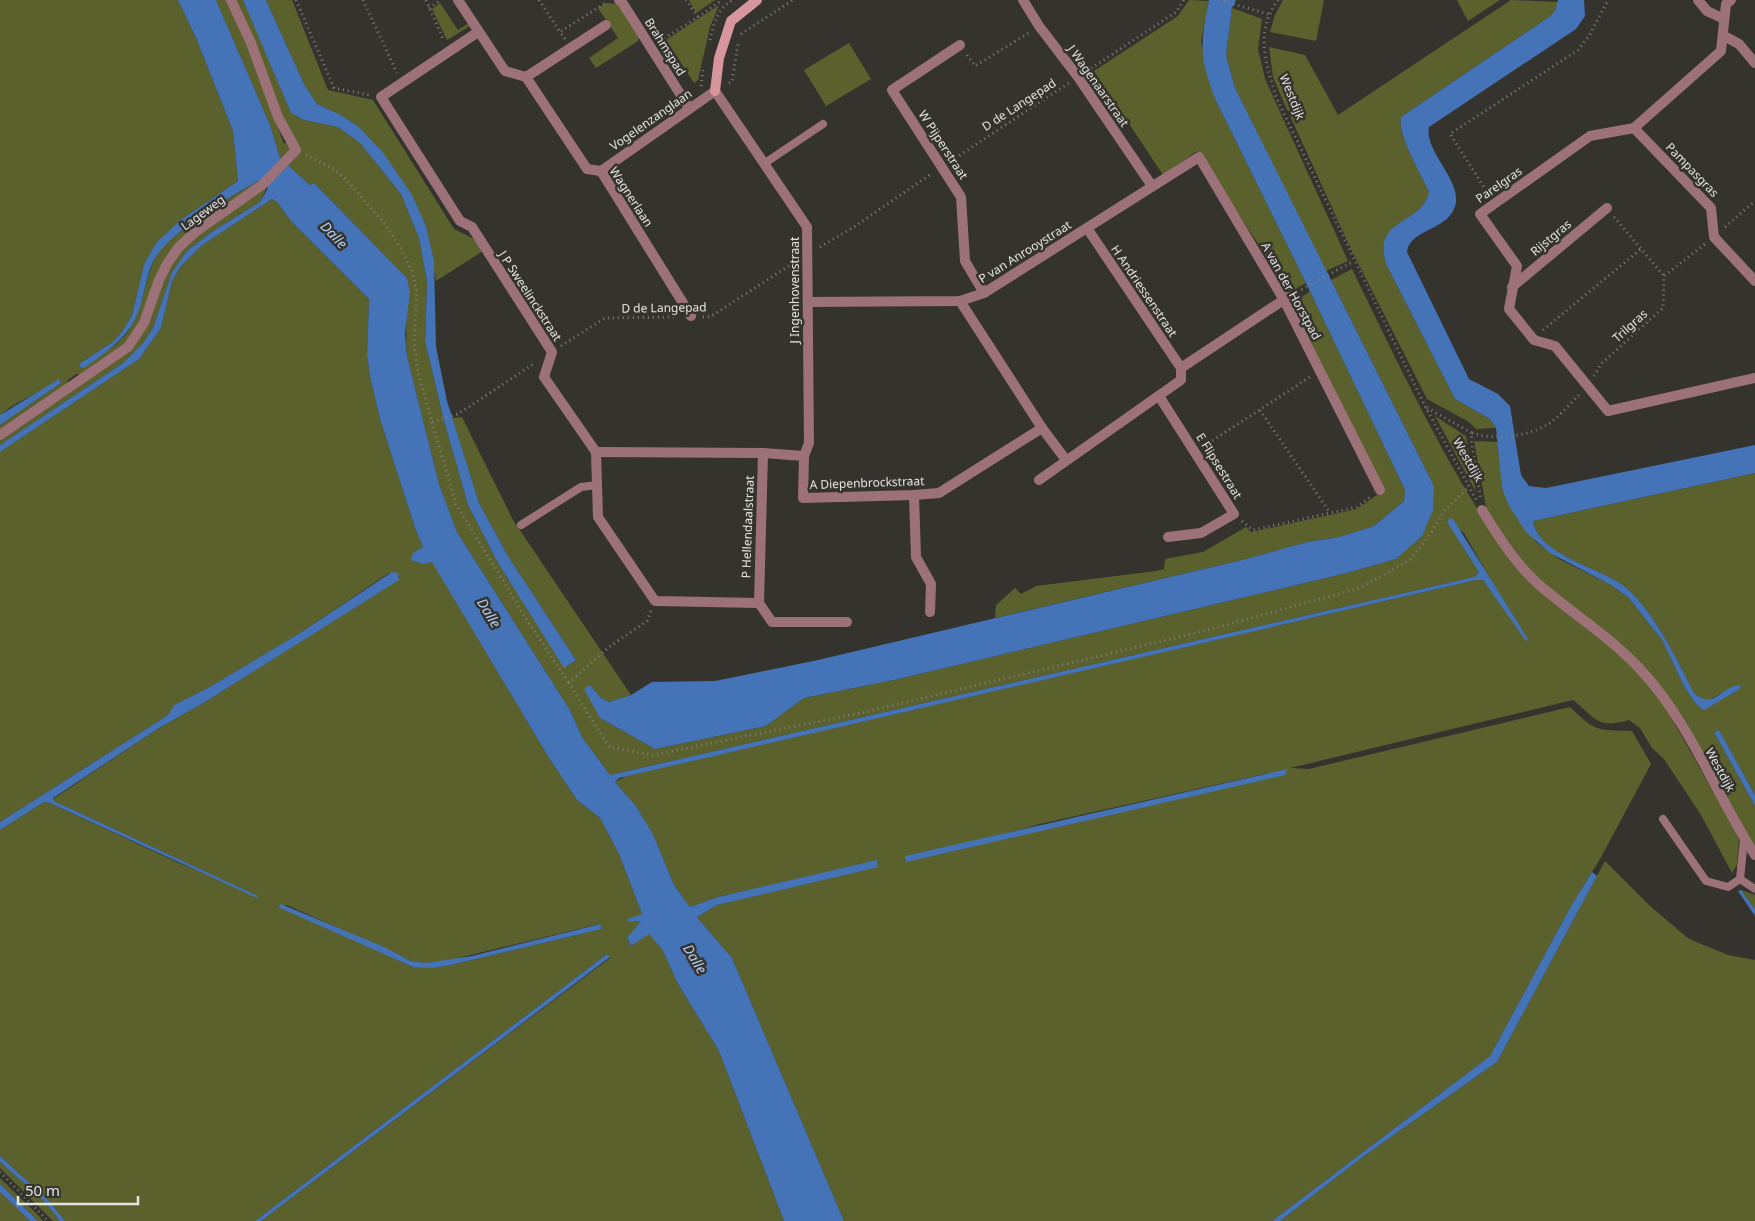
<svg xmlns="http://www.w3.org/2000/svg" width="1755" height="1221" viewBox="0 0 1755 1221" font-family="'Noto Sans',sans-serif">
	<rect width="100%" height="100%" fill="#35332e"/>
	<!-- green -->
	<g fill="#5b612d" fill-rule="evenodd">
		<path d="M0,0H178L196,38L233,131L238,181L179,221L156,243L144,264L132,315L123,330L114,341L79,364L80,367C118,346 133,337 144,292C148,277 151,263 160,250C177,229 235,194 260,180L262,181L178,243L140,324L123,346L83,375L76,374L68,380L67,385L0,431V425L61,383L60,380L12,406L0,415Z"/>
		<path d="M216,0H227L251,54L284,144L292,137L286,129L234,0H243L248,10L291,113L304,120L338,127L360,143L401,194L419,238L427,282L425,341L444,421L468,505L498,563L565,667L576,660L508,556L479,503L452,418L462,417L513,520L631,695L609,702L601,698L590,685L600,718L655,749L766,726L804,698L894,680L1347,573L1396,559L1434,486L1331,280L1352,269C1396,359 1439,452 1494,535L1637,670L1664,705L1739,837L1737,865L1732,873L1701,815L1664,759L1652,748L1640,728L1629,720C1597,729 1597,719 1573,700L1290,768L1309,769L1570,707C1596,732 1597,730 1632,731L1651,764L1600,859L1571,906L1490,1056L1272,1221H844L732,958L697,917L717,905L878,866L877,861L718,897L690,907L674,885L653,834L636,806L615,782L626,776L1476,580H1483L1528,639L1497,591L1464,533L1448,522L1479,572L1474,577L610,775L582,737L570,710L457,532L439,484L407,356C405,330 408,304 407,278L314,183L310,185L280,158L270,125ZM1287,769L906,861L1040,824Z"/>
		<path d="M266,0H292L328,90L373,100L454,229L476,240L483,251L436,281L426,226L382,151L359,127L341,115L317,104L304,84Z"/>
		<path d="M689,0H715L696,13Z"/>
		<path d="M1189,0L1209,1L1201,42L1216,101L1306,283L1290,292L1197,151L1163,175L1094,71L1178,16Z"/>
		<path d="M1283,0H1324L1316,41L1270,32L1275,15Z"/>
		<path d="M1457,0H1500L1468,21Z"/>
		<path d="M1511,0L1558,2L1555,11L1549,17L1401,117C1397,135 1421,174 1429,192C1422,224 1373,219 1386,264L1455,399L1490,419L1496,428L1476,429L1469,422L1427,399L1351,249L1285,105L1273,77L1269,47L1305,55L1338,115Z"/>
		<path d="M440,3L458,30L467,24L470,26L447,40L432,9Z"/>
		<path d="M606,3L620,4L639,35L638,41L596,68L589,58L618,38L598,8Z"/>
		<path d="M719,5L710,27L698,80L694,83L666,40Z"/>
		<path d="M1232,8L1262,19L1258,49L1265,79L1348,261L1326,271L1235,88L1226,55Z"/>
		<path d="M849,43L871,79L826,106L804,70Z"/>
		<path d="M267,187L260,202L213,231L187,251L172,272L153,328L143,343L123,363L0,445V439L128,351L161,282L180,250L196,236Z"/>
		<path d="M272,199L277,202L291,221L369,299L367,355L370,377L380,419L415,528L423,547L413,553L432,561L549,758L577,800L600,818L619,854L642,914L634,922L641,921V923L627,939L631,946L649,933L662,949L678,984L719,1051L784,1221H261L610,958L607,954L255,1221H65L48,1200L0,1156V830L44,802L50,803L179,863L258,896L54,801L53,799L159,728L205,702L398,580L399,576L389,573L300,633L208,688L174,705L168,715L0,822V452L139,359L161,328L172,281L181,266L201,246ZM287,905L412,961L426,963L446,961L599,924L602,929L451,965L413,967L279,906Z"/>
		<path d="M1310,291L1405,490L1404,501L1374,526L1339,537L1307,542L1246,559L995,618L996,605L1015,588L1021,594L1036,586L1156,571L1164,569L1165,559L1203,552L1246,527L1251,532L1357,509L1384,490L1291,305Z"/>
		<path d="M1435,416L1466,436L1476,492Z"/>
		<path d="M1474,441L1499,442L1502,488L1536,542L1559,559L1611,585L1628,597L1662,640L1685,688L1696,704L1703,710L1740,689L1735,686L1709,700H1702L1694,693C1678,661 1650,603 1620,583C1595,567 1538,553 1533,521L1755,473V795L1719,730L1714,732L1755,806V847L1670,701L1537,578L1500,532L1487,512Z"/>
		<path d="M1605,861L1650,906L1689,939L1728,955L1755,960V1221H1280L1364,1156L1497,1062Z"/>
		<path d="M1741,890L1755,895V909Z"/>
		<path d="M0,1162L44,1201L60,1221H53L0,1168Z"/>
		<path d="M0,1178L38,1215L43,1221H38L0,1184Z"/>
		<path d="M0,1192L30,1221H0Z"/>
	</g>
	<!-- water -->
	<g fill="#4573b7">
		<path d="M178,0H216L270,125L280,158L310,185L314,183L407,278L410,292L405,334L407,356L439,484L457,532L570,710L582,737L610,775L1474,577L1479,572L1447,522L1450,518L1453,519L1528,639L1526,641L1483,580H1476L619,778L615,782L636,806L653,834L674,885L690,907L718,897L877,860L878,867L717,905L697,917L732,958L844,1221H784L719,1051L678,984L662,949L649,934L631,946L627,938L641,921L627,922L628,919L642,914L619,854L600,818L577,800L549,758L432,562L423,564L411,560L413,553L423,547L415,528L380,419L370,377L367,355L369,299L291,221L277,202L272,199L201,246L181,266L172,281L161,328L139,359L0,452V445L123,363L143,343L153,328L172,272L187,251L213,231L260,202L268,188L260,180C231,196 169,232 154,260C147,273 145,290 141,304C132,336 109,350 84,368L80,367L79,364L114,341L123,330L132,315L144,264L156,243L179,221L238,181L233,131L196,38Z"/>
		<path d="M243,0H266L304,84L317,104L341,115L359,127L382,151L412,195L426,226L434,261L436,347L447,401L479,503L508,556L576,660L564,668L498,563L468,505L444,421L425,341L427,282L419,238L401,194L360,143L338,127L304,120L291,113Z"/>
		<path d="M1209,0H1236L1232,8L1226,55L1235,88L1434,486L1433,510L1422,536L1396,559L1347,573L894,680L804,698L766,726L655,749L600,718L584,689L590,685L601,698L609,702L631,695L652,682L715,681L818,660L1246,559L1307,542L1339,537L1374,526L1404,501L1405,490L1306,283L1216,101C1199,57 1200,46 1209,0Z"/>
		<path d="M1558,0H1584L1585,16L1576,29L1429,127C1424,150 1459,178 1456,202C1452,231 1409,228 1407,252L1469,379L1498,394L1510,406L1521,475L1529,486L1546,488L1755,445V473L1533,521C1538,553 1595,567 1620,583C1650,603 1678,661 1694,693C1715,712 1723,682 1741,686L1740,689L1706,709L1703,710L1696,704L1685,688L1662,640L1628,597L1611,585L1550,553L1526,532L1509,506L1502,488L1496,428L1490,419L1455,399L1386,264C1372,217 1421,226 1429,192C1421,174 1397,135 1401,117L1549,17L1555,11Z"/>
		<path d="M59,379L61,383L0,425V415Z"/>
		<path d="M392,572L398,573L399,580L205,702L159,728L53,798L54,801L258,896L257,898L50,803L44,802L0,830V822L168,715L174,705L208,688L300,633Z"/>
		<path d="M1719,730L1755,795V806L1714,732Z"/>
		<path d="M1287,769L1285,775L906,862L905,856Z"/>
		<path d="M1592,872L1597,876L1497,1062L1364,1156L1280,1221H1272L1490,1056L1571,906Z"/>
		<path d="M1741,890L1755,909V916L1738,891Z"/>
		<path d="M281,904L384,947L411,961L426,963L472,956L600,924L602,929L451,965L433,968L413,967L278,907Z"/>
		<path d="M607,954L610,957L261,1221H255Z"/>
		<path d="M0,1156L48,1200L65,1221H60L44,1201L0,1162Z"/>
		<path d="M0,1184L38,1221H30L0,1192Z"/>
	</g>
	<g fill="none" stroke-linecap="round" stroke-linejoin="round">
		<!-- path -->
		<g stroke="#807e7a" stroke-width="3" stroke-dasharray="1 4" stroke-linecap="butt">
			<path d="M296,0L334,88L369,95"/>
			<path d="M363,0L397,73"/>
			<path d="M426,0L444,41"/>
			<path d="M539,0L560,32"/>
			<path d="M1219,0L1268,14"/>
			<path d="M1278,0C1254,33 1266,62 1276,97L1426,408L1477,501"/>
			<path d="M429,8L441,0"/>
			<path d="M698,17L722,0"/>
			<path d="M741,34L793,0"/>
			<path d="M565,39L560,32L607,2"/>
			<path d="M710,40C714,23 717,10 732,0"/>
			<path d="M660,41L698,17L686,0"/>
			<path d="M967,55L975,66L1030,32"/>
			<path d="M1087,71L1176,12L1184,0"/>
			<path d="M729,83L732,82L738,44"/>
			<path d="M701,86L703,70"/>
			<path d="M306,155L334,169L350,184L385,224L402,250L412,271L417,292L414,341L417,368L432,422L458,414L535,363"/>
			<path d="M951,161L1069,83"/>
			<path d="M1489,195L1450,134L1578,50L1589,36L1608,0"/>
			<path d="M1614,217L1664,276"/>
			<path d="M1725,227L1755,201"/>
			<path d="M820,247L854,227L931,174"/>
			<path d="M1297,292L1354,261"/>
			<path d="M703,317H710L795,262"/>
			<path d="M1543,330L1641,249"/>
			<path d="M561,346L605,318L676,317"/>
			<path d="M1594,376L1601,364L1663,308L1664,276L1705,244"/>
			<path d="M1427,408L1472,433L1471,440L1481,500"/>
			<path d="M1260,410L1330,513"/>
			<path d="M432,422L456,504L530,625L569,683"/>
			<path d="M1472,433C1493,440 1525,437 1545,426C1558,419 1569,404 1580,394"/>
			<path d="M1204,446L1310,377"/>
			<path d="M1242,521L1253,530L1357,507L1372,496"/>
			<path d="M651,611L647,621L609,647L569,683L609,747L653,755L865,712L1200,632L1360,588L1410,560L1431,533L1444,511L1469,487"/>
			<path d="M0,1172L48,1221"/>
		</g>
		<!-- lane -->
		<g stroke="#9c7278" stroke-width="8">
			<path d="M765,163L823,124"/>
			<path d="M521,525L581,487L597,485"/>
			<path d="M1663,819L1706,881L1728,887L1740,879L1755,889"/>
			<path d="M1740,879L1744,839"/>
		</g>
		<!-- street -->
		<g stroke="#9c7278" stroke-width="10">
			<path d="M458,0L505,71L526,77L587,169L601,171L691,316"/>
			<path d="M619,0L622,2L689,108"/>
			<path d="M1023,0L1039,26L1078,77L1152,186"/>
			<path d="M1698,0L1707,11L1724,19"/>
			<path d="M1731,0L1726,4L1721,51L1634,128L1590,136L1480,214L1517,266L1509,309L1534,340L1555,346L1608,411L1755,378"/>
			<path d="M478,32L381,97L460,221L472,227L552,352L544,377L596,452L598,517L655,601L759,603L772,622H847"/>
			<path d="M1724,36L1739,44L1755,63"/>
			<path d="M960,45L892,90L961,197L965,261L984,293"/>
			<path d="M526,77L606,25"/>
			<path d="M1634,128L1711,208L1714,237L1755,281"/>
			<path d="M601,171L715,91L807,227L809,443L804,456"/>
			<path d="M1087,228L1181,368"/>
			<path d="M1512,287L1607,208"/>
			<path d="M960,301L1042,428L1066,460"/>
			<path d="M808,302L960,301L984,293L1199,157L1284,300L1380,490"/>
			<path d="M1159,396L1234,514L1201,533L1168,537"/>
			<path d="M0,435L128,347L144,323L159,280L167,264L178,248L194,233L262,185L296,150L278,117L251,43L231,0"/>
			<path d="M596,452L763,453L804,456L803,498L914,495L939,493L1042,428"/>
			<path d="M1039,480L1181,380V368L1288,297"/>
			<path d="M914,495L916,557L931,584L930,612"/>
			<path d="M1482,510C1497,535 1515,563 1537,583C1570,612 1609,636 1639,668C1689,720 1716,795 1755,855"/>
			<path d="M759,603L763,453"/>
		</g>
		<!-- secondary -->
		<path stroke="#d7959e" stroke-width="10" d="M715,91L719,58L731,21L757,0"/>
	</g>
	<g text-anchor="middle" stroke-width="5" stroke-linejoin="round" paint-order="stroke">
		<!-- street labels -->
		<g font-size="12" fill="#e5e4e0" stroke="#35332e">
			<text transform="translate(665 47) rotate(58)" y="4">Brahmspad</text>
			<text transform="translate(1098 86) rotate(55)" y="4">J Wagenaarstraat</text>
			<text transform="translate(1292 97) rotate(68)" y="4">Westdijk</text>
			<text transform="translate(1019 105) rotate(-33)" y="4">D de Langepad</text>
			<text transform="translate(651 120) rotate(-35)" y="4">Vogelenzanglaan</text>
			<text transform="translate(943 145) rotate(57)" y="4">W Pijperstraat</text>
			<text transform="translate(1692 170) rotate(46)" y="4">Pampasgras</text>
			<text transform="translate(1499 185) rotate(-35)" y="4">Parelgras</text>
			<text transform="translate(631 197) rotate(57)" y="4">Wagnerlaan</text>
			<text transform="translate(203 213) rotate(-36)" y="4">Lageweg</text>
			<text transform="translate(1551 238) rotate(-40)" y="4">Rijstgras</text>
			<text transform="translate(1025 252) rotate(-32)" y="4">P van Anrooystraat</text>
			<text transform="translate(795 290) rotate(-90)" y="4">J Ingenhovenstraat</text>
			<text transform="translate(1144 291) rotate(56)" y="4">H Andriessenstraat</text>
			<text transform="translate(1291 291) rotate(61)" y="4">A van der Horstpad</text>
			<text transform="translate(530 296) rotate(57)" y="4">J P Sweelinckstraat</text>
			<text transform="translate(664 308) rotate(-1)" y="4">D de Langepad</text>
			<text transform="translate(1630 326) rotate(-42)" y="4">Trilgras</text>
			<text transform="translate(1468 460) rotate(60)" y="4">Westdijk</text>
			<text transform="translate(1219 466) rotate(58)" y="4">E Flipsestraat</text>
			<text transform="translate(867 483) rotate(-2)" y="4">A Diepenbrockstraat</text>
			<text transform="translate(748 527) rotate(-88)" y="4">P Hellendaalstraat</text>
			<text transform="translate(1720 770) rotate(61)" y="4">Westdijk</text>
		</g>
		<!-- water labels -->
		<g font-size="14" font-style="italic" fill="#b5cff4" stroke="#35332e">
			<text transform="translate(334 235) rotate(47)" y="5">Dalle</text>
			<text transform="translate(489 613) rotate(59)" y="5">Dalle</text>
			<text transform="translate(695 959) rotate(59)" y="5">Dalle</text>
		</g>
	</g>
	<!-- scale -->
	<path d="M18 1196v8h120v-8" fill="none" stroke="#e5e4e0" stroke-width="2.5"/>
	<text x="25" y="1196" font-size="15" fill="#e5e4e0" stroke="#35332e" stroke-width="4" paint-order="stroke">50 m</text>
</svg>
